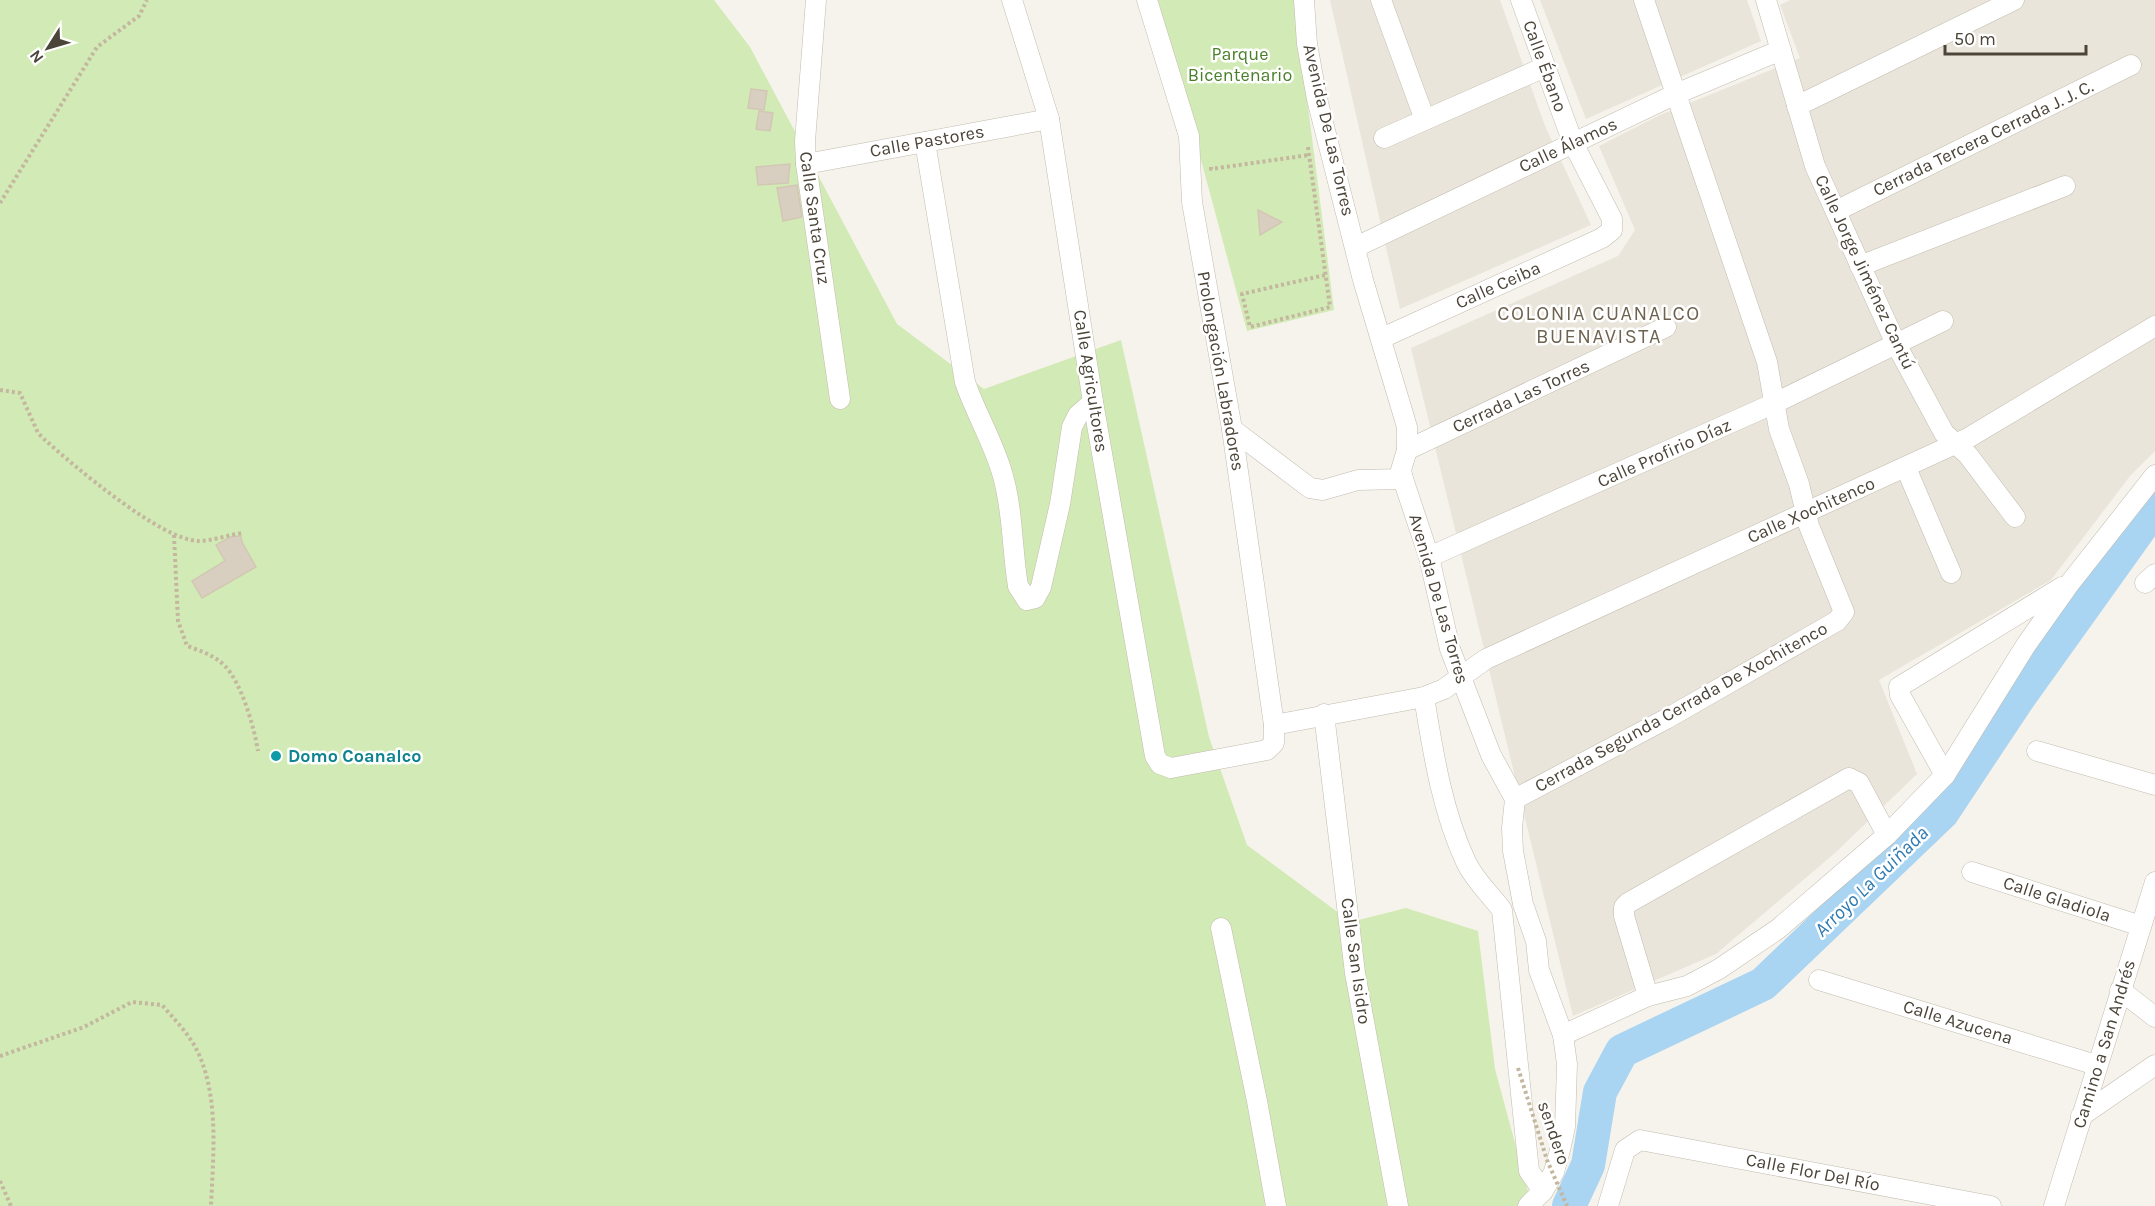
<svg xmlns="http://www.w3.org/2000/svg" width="2155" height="1206" viewBox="0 0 2155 1206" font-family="Karla,sans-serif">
	<rect width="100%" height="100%" fill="#f6f3ec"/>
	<!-- residential -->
	<g fill="#eae5da">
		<path d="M1330,0H1500L1545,126L1591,225L1400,309Z"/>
		<path d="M1540,0H1747L1761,41L1586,119Z"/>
		<path d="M1790,0H2155V451L2130,476L2051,580L1879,680L1917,774L1835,853L1716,954L1573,1016L1411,348L1618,256L1635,230L1599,146L1660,115L1800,58L1780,5Z"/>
	</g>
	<!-- green -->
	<g fill="#d2eab5">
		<path d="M0,0H714L750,47L897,324L984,389L1121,340L1209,737L1247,845L1351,922L1406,908L1478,931L1495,1069L1532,1206H0Z"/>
		<path d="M1158,0H1297L1305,83L1334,310L1247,331Z"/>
	</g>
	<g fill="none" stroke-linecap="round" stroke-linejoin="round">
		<!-- river -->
		<path stroke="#a9d4f2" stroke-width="34" d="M1569,1206L1588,1165L1600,1092L1622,1051L1763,984L1942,813L2017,700L2155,507"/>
	</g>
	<!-- building -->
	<g fill="#d8cfc1" stroke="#d3c7b4" stroke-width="1.5">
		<path d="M751,89L767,91L764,110L748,108Z"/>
		<path d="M759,111L773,113L770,131L756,129Z"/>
		<path d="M790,164L788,183L758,185L756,167Z"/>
		<path d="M797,185L802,217L783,221L777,188Z"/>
		<path d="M1258,210L1282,222L1260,235Z"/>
		<path d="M241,536L242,542L256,567L202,598L192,581L225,561L216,545L230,537Z"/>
	</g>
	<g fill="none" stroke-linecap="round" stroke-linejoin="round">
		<defs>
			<g id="minor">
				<path d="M816,0L805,141L806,164L840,399"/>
				<path d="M1012,0L1049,119L1093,402L1155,756L1160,764L1171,768L1267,750L1274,743V725L1232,429L1192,202L1189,136L1147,0"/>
				<path d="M1304,0L1307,44L1317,99L1363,280L1407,427V450L1401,470L1403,479L1429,557L1450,649L1491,755L1515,799L1512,828L1513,851L1523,904L1536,941L1539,970L1563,1035L1567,1064L1565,1127L1560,1150L1554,1172L1543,1191L1528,1206"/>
				<path d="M1381,0L1425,120"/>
				<path d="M1766,0L1815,166L1897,346L1944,433L1968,455L2015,517"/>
				<path d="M1797,106L2014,0"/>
				<path d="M1384,138L1545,67"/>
				<path d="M925,142L965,382C976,414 994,443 1003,476C1013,511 1012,550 1018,586L1027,600L1035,598L1041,587L1060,504L1072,427L1078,415L1093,402"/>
				<path d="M806,164L1049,119"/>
				<path d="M1836,211L2131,65"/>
				<path d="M1356,247L1676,94L1781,50"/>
				<path d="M1860,266L2065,186"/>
				<path d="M1382,338L1602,238L1612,230V219L1573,143L1521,0"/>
				<path d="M1232,429L1310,488L1323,490L1358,480L1403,479"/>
				<path d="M1407,450L1666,327"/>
				<path d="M1906,468L1951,573"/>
				<path d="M1429,557L1775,403L1943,321"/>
				<path d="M2145,583L2155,574"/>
				<path d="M1424,697C1433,752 1442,811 1466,862C1475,881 1490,894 1502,910L1529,1171L1543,1191"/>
				<path d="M1324,714L1355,973L1398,1206"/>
				<path d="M1274,725L1424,697L1444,689L1486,659L1968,438L2155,326"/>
				<path d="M2037,751L2155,785"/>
				<path d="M1945,775L1900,695L1899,687L2062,587"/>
				<path d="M1515,799L1666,719L1837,621L1844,612L1809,526L1799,484L1779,429L1767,362L1644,0"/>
				<path d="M1972,872L2141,926"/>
				<path d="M1221,928L1257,1101L1276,1206"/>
				<path d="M1819,980L2096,1065"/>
				<path d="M2120,990L2155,1017"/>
				<path d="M1648,996L1624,916V907L1628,903L1849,778L1859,783L1887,835"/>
				<path d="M1563,1035L1648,996L1687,986L1719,969L1778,929L1887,835L1945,775L2026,645L2070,583L2155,475"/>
				<path d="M2081,1116L2155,1065"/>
				<path d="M1608,1206L1625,1150L1640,1140L1991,1206"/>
				<path d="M2054,1206L2155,882"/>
			</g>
		</defs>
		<!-- minor casing -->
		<use href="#minor" stroke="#c2bbae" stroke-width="21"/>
		<!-- path -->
		<g stroke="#c4b79f" stroke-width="4" stroke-dasharray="3 3" stroke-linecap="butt">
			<path d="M1308,147L1330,307L1250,327L1242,294L1325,275"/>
			<path d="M1211,167V169L1309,155"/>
			<path d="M0,203L97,47L139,16L147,0"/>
			<path d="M0,390L20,393L38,433L45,440C74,466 162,541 199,541C213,541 230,534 244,533"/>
			<path d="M174,535L178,621L187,646C201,651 214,655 225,666C242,684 254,727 258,751"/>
			<path d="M0,1056L84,1027L132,1002L162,1005C176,1021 192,1037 200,1057C219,1102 213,1159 211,1206"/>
			<path d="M0,1181L11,1206"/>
		</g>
		<!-- minor -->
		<use href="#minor" stroke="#fff" stroke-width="20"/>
		<!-- path-bridge -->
		<path stroke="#c4b79f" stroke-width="4" stroke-dasharray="3 3" stroke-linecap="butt" d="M1518,1068L1547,1160L1567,1206"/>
	</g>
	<!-- markers -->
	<circle fill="#0f9aa8" stroke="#fff" stroke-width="2" cx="276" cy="756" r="6"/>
	<g text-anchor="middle" stroke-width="5" stroke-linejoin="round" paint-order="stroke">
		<!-- park labels -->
		<g font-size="18" fill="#4a7f2a" stroke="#fff">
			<text x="1240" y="60">Parque<tspan x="1240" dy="21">Bicentenario</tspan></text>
		</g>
		<!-- street labels -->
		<g font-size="18" fill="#4b4439" stroke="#fff">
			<text transform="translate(1545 66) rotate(70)" y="6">Calle Ébano</text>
			<text transform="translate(1329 130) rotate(77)" y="6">Avenida De Las Torres</text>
			<text transform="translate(1983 138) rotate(-26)" y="6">Cerrada Tercera Cerrada J. J. C.</text>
			<text transform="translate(927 141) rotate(-10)" y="6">Calle Pastores</text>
			<text transform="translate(1568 145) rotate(-25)" y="6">Calle Álamos</text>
			<text transform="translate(815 218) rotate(82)" y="6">Calle Santa Cruz</text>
			<text transform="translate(1865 272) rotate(65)" y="6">Calle Jorge Jiménez Cantú</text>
			<text transform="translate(1498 285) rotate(-24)" y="6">Calle Ceiba</text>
			<text transform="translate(1221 371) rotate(80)" y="6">Prolongación Labradores</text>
			<text transform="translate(1091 381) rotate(81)" y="6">Calle Agricultores</text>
			<text transform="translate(1521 396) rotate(-25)" y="6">Cerrada Las Torres</text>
			<text transform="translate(1664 453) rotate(-24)" y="6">Calle Profirio Díaz</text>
			<text transform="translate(1811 510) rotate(-24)" y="6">Calle Xochitenco</text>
			<text transform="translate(1439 599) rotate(74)" y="6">Avenida De Las Torres</text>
			<text transform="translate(1681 707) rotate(-29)" y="6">Cerrada Segunda Cerrada De Xochitenco</text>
			<text transform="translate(2057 899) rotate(18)" y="6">Calle Gladiola</text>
			<text transform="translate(1356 961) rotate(82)" y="6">Calle San Isidro</text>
			<text transform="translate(1958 1022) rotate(17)" y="6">Calle Azucena</text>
			<text transform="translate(2104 1044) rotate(-73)" y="6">Camino a San Andrés</text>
			<text transform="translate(1554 1133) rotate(71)" y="6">sendero</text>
			<text transform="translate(1813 1172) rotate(11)" y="6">Calle Flor Del Río</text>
		</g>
		<!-- culture labels -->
		<g font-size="18" font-weight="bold" fill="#0d838f" stroke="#fff" text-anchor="start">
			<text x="288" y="762">Domo Coanalco</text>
		</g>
		<!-- neighbourhood labels -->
		<g font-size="20" letter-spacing="1.5" fill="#6e6250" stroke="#fff">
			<text x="1599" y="320">COLONIA CUANALCO<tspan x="1599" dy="23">BUENAVISTA</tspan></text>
		</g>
		<!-- water labels -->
		<g font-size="20" font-style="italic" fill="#2e7ab2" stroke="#fff">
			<text transform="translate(1871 881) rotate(-44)" y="7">Arroyo La Guiñada</text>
		</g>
	</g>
	<!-- north arrow -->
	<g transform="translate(48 48) rotate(233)" stroke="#ffffff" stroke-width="4.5" paint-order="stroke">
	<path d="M0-4.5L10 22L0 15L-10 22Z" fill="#4b4439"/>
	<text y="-9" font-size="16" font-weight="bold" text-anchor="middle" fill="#4b4439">N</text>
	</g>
	<!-- scale -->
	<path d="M1945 45v9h141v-9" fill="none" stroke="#4b4439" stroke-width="3"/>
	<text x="1954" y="45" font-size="18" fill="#4b4439" stroke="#ffffff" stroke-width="4.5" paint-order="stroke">50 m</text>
</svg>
